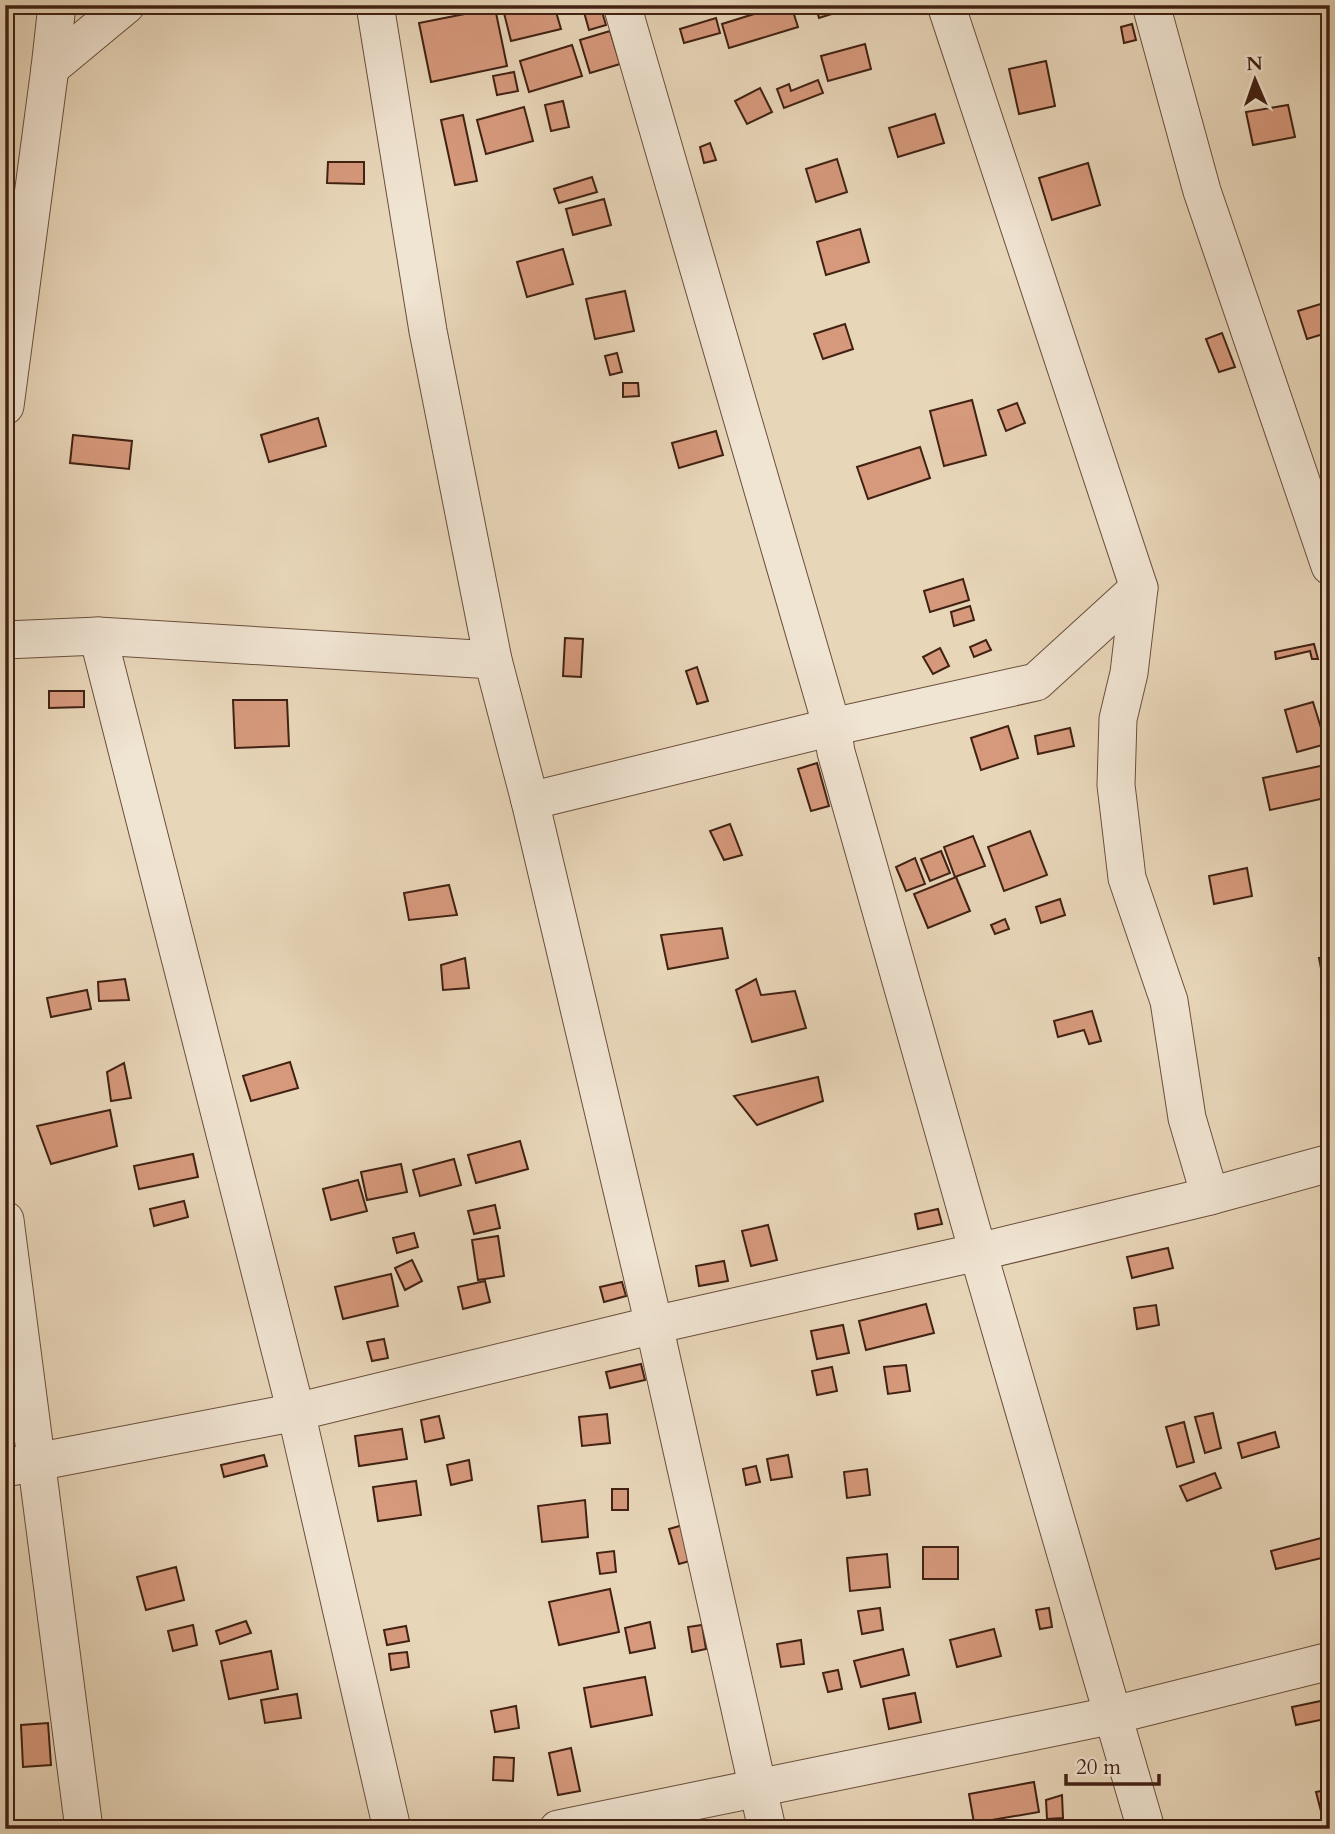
<svg xmlns="http://www.w3.org/2000/svg" width="1335" height="1834" viewBox="0 0 1335 1834" font-family="Cardo,serif">
	<rect width="100%" height="100%" fill="#e8d6b9"/>
	<filter id="stains"><feTurbulence type="fractalNoise" baseFrequency=".00286" numOctaves="4"/><feColorMatrix values="0 0 0 0 .2 0 0 0 0 .09 0 0 0 0 .02 0 0 0 .5 -.17"/></filter>
	<radialGradient id="worn" r=".72"><stop offset=".6" stop-color="#630" stop-opacity="0"/><stop offset="1" stop-color="#630" stop-opacity=".3"/></radialGradient>
	<!-- building -->
	<g fill="#d6997c" stroke="#412113" stroke-width="2">
		<path d="M536,5H554L561,29L511,41L504,13Z"/>
		<path d="M582,5H600L606,25L589,30Z"/>
		<path d="M783,5H791L798,27L729,48L722,24Z"/>
		<path d="M815,5H839L841,11L819,18Z"/>
		<path d="M1078,5H1096L1080,10Z"/>
		<path d="M495,8L507,66L431,82L419,23Z"/>
		<path d="M716,18L720,33L684,43L680,29Z"/>
		<path d="M1132,24L1136,40L1124,43L1121,27Z"/>
		<path d="M610,31L620,64L590,73L580,40Z"/>
		<path d="M865,44L871,69L828,81L821,56Z"/>
		<path d="M572,45L582,76L529,92L520,61Z"/>
		<path d="M1046,61L1055,106L1019,114L1009,69Z"/>
		<path d="M514,72L518,91L497,95L493,76Z"/>
		<path d="M818,80L823,93L784,108L777,89L789,84L791,91Z"/>
		<path d="M760,88L772,112L747,124L735,101Z"/>
		<path d="M563,101L569,127L551,131L545,105Z"/>
		<path d="M1288,105L1295,137L1253,145L1246,112Z"/>
		<path d="M524,107L533,141L486,154L477,120Z"/>
		<path d="M935,114L944,143L898,157L889,128Z"/>
		<path d="M463,115L477,181L455,185L441,120Z"/>
		<path d="M710,143L716,160L704,163L700,147Z"/>
		<path d="M837,159L847,192L816,202L806,169Z"/>
		<path d="M328,162H364V184L327,183Z"/>
		<path d="M1088,163L1100,205L1052,220L1039,178Z"/>
		<path d="M592,177L597,192L559,203L554,189Z"/>
		<path d="M604,199L611,225L573,235L566,209Z"/>
		<path d="M860,229L869,262L826,275L817,242Z"/>
		<path d="M563,249L573,284L527,297L517,262Z"/>
		<path d="M625,291L634,331L595,339L586,299Z"/>
		<path d="M1330,301V332L1307,339L1298,311Z"/>
		<path d="M845,324L853,349L823,359L814,334Z"/>
		<path d="M1222,333L1235,367L1219,372L1206,339Z"/>
		<path d="M617,353L622,372L610,375L605,356Z"/>
		<path d="M623,383H638L639,396L623,397Z"/>
		<path d="M972,400L986,455L944,466L930,411Z"/>
		<path d="M1017,403L1025,423L1006,431L998,410Z"/>
		<path d="M318,418L326,446L269,462L261,435Z"/>
		<path d="M716,431L723,455L679,468L672,443Z"/>
		<path d="M73,435L132,441L129,469L70,463Z"/>
		<path d="M920,447L930,478L868,499L857,467Z"/>
		<path d="M963,579L969,600L930,612L924,591Z"/>
		<path d="M970,606L974,620L954,626L951,612Z"/>
		<path d="M565,638L583,639L581,677L563,676Z"/>
		<path d="M986,640L991,650L974,657L970,647Z"/>
		<path d="M1314,644L1318,659H1312L1310,651L1276,659L1275,652Z"/>
		<path d="M940,648L949,666L933,674L923,657Z"/>
		<path d="M697,667L708,701L697,704L686,671Z"/>
		<path d="M49,691H84V707L49,708Z"/>
		<path d="M233,700H287L289,746L235,748Z"/>
		<path d="M1313,702L1326,744L1297,752L1285,710Z"/>
		<path d="M1330,718V744L1324,719Z"/>
		<path d="M1008,726L1018,758L981,770L971,738Z"/>
		<path d="M1070,728L1074,746L1038,754L1035,736Z"/>
		<path d="M817,763L829,806L811,811L798,769Z"/>
		<path d="M1330,764V797L1270,810L1263,778Z"/>
		<path d="M730,824L742,855L724,860L710,831Z"/>
		<path d="M1030,831L1047,875L1004,891L988,847Z"/>
		<path d="M973,836L985,866L955,877L944,847Z"/>
		<path d="M941,851L950,873L930,881L921,859Z"/>
		<path d="M915,858L925,884L906,891L896,867Z"/>
		<path d="M1247,868L1252,896L1214,904L1209,876Z"/>
		<path d="M956,877L970,911L928,928L914,894Z"/>
		<path d="M449,885L457,915L409,920L404,893Z"/>
		<path d="M1060,899L1065,915L1041,923L1036,907Z"/>
		<path d="M1005,919L1009,929L995,934L991,925Z"/>
		<path d="M722,928L728,958L668,969L661,935Z"/>
		<path d="M1330,957V983L1324,984L1319,958Z"/>
		<path d="M465,958L469,988L443,990L441,965Z"/>
		<path d="M125,979L129,1000L99,1001L98,982Z"/>
		<path d="M756,979L761,995L795,991L806,1028L752,1042L736,990Z"/>
		<path d="M87,990L91,1009L51,1017L47,998Z"/>
		<path d="M1092,1011L1101,1041L1089,1044L1084,1030L1058,1037L1054,1021Z"/>
		<path d="M290,1062L298,1088L251,1101L243,1076Z"/>
		<path d="M124,1063L131,1098L111,1101L107,1072Z"/>
		<path d="M818,1077L823,1101L757,1125L734,1096Z"/>
		<path d="M110,1110L117,1146L51,1164L37,1126Z"/>
		<path d="M520,1141L528,1169L476,1183L468,1155Z"/>
		<path d="M193,1154L198,1177L139,1189L134,1166Z"/>
		<path d="M454,1159L461,1185L420,1196L413,1170Z"/>
		<path d="M401,1164L407,1192L367,1200L361,1172Z"/>
		<path d="M358,1180L367,1211L331,1220L323,1189Z"/>
		<path d="M184,1201L188,1217L154,1226L150,1209Z"/>
		<path d="M495,1205L500,1228L474,1234L468,1211Z"/>
		<path d="M938,1209L942,1224L918,1229L915,1214Z"/>
		<path d="M768,1225L777,1260L751,1266L742,1231Z"/>
		<path d="M414,1233L418,1247L397,1253L393,1238Z"/>
		<path d="M498,1236L504,1276L478,1280L472,1240Z"/>
		<path d="M1168,1248L1173,1268L1132,1278L1127,1257Z"/>
		<path d="M412,1260L422,1281L405,1290L395,1268Z"/>
		<path d="M724,1261L728,1281L699,1286L696,1266Z"/>
		<path d="M391,1274L398,1306L343,1319L335,1287Z"/>
		<path d="M485,1281L490,1302L463,1309L458,1287Z"/>
		<path d="M622,1282L626,1296L604,1302L600,1287Z"/>
		<path d="M926,1304L934,1333L866,1350L859,1321Z"/>
		<path d="M1156,1305L1159,1325L1137,1329L1134,1308Z"/>
		<path d="M843,1325L849,1353L817,1359L811,1331Z"/>
		<path d="M384,1339L388,1358L372,1361L367,1342Z"/>
		<path d="M641,1364L645,1380L610,1388L606,1372Z"/>
		<path d="M906,1365L910,1391L888,1394L884,1367Z"/>
		<path d="M832,1367L837,1391L817,1395L812,1371Z"/>
		<path d="M1213,1413L1221,1448L1205,1453L1195,1417Z"/>
		<path d="M607,1414L610,1443L582,1446L579,1417Z"/>
		<path d="M439,1416L444,1438L425,1442L421,1420Z"/>
		<path d="M1184,1422L1194,1462L1177,1467L1166,1427Z"/>
		<path d="M402,1429L407,1459L359,1466L355,1436Z"/>
		<path d="M1275,1432L1279,1447L1242,1458L1238,1443Z"/>
		<path d="M264,1455L267,1466L224,1477L221,1465Z"/>
		<path d="M788,1455L792,1477L771,1480L767,1459Z"/>
		<path d="M469,1460L472,1480L451,1485L447,1465Z"/>
		<path d="M756,1466L760,1482L746,1485L743,1469Z"/>
		<path d="M867,1469L870,1495L847,1498L844,1472Z"/>
		<path d="M1215,1473L1221,1488L1187,1501L1180,1486Z"/>
		<path d="M416,1481L421,1515L378,1521L373,1487Z"/>
		<rect x="612" y="1489" width="16" height="21"/>
		<path d="M585,1500L588,1537L542,1542L538,1506Z"/>
		<path d="M683,1525L693,1560L679,1564L669,1529Z"/>
		<path d="M1329,1536L1330,1556L1276,1569L1271,1551Z"/>
		<rect x="923" y="1547" width="35" height="32"/>
		<path d="M614,1551L616,1572L600,1574L597,1553Z"/>
		<path d="M887,1554L890,1587L850,1591L847,1558Z"/>
		<path d="M176,1567L184,1600L146,1610L137,1577Z"/>
		<path d="M610,1589L619,1632L559,1645L549,1602Z"/>
		<path d="M880,1608L883,1630L862,1634L858,1611Z"/>
		<path d="M1049,1608L1052,1627L1040,1629L1036,1610Z"/>
		<path d="M246,1621L251,1633L220,1644L216,1631Z"/>
		<path d="M650,1622L655,1648L630,1653L625,1628Z"/>
		<path d="M193,1625L197,1645L173,1651L168,1631Z"/>
		<path d="M702,1625L706,1649L692,1652L688,1627Z"/>
		<path d="M406,1626L409,1641L387,1645L384,1630Z"/>
		<path d="M994,1629L1001,1656L957,1667L950,1640Z"/>
		<path d="M801,1640L804,1664L781,1667L777,1644Z"/>
		<path d="M903,1649L909,1675L861,1687L854,1661Z"/>
		<path d="M271,1651L278,1689L229,1699L221,1661Z"/>
		<path d="M407,1652L409,1667L391,1670L389,1654Z"/>
		<path d="M838,1670L842,1689L828,1692L823,1673Z"/>
		<path d="M645,1677L652,1715L591,1727L584,1688Z"/>
		<path d="M915,1693L921,1722L889,1729L883,1699Z"/>
		<path d="M297,1694L301,1718L265,1723L261,1700Z"/>
		<path d="M1330,1699V1718L1296,1725L1292,1707Z"/>
		<path d="M516,1706L519,1728L495,1732L491,1711Z"/>
		<path d="M48,1723L51,1765L23,1767L21,1725Z"/>
		<path d="M571,1748L580,1791L558,1795L549,1753Z"/>
		<path d="M494,1757L514,1758L513,1781L493,1780Z"/>
		<path d="M1034,1782L1039,1812L974,1823L969,1794Z"/>
		<path d="M1330,1789V1817L1323,1819L1316,1792Z"/>
		<path d="M1062,1795L1063,1818L1047,1819L1046,1800Z"/>
		<path d="M887,1822L888,1829H865V1827Z"/>
	</g>
	<g fill="none" stroke-linecap="round" stroke-linejoin="round">
		<defs>
			<g id="street">
				<path d="M375,5L428,331L493,660L530,801L654,1325L767,1829"/>
				<path d="M622,5L832,727L836,752L978,1252L1146,1829"/>
				<path d="M946,5L1139,588L1129,673L1118,719L1116,785L1127,878L1169,1001L1187,1118L1210,1196"/>
				<path d="M1151,5L1202,191L1330,566"/>
				<path d="M50,68L126,5"/>
				<path d="M5,406L50,68L57,5"/>
				<path d="M98,636L296,1412L392,1829"/>
				<path d="M5,640L98,636L493,660"/>
				<path d="M530,801L832,727L1036,682L1139,588"/>
				<path d="M5,1220L84,1829"/>
				<path d="M5,1468L296,1412L654,1325L978,1252L1210,1196L1330,1163"/>
				<path d="M558,1829L1114,1715L1330,1661"/>
			</g>
		</defs>
		<!-- street casing -->
		<use href="#street" stroke="#6b4e3c" stroke-width="39"/>
		<!-- street -->
		<use href="#street" stroke="#f0e4d2" stroke-width="37"/>
	</g>
	<!-- margin -->
	<rect width="1335" height="1834" fill="none" stroke="#e8d6b9" stroke-width="28"/>
	<rect x="7" y="7" width="1321" height="1820" fill="none" stroke="#412113" stroke-width="3.5"/>
	<rect x="14" y="14" width="1307" height="1806" fill="none" stroke="#412113" stroke-width="2"/>
	<!-- north arrow -->
	<g transform="translate(1255 80) rotate(358)" stroke="#f0e4d2" stroke-width="5" paint-order="stroke">
	<path d="M0-5L12 26L0 18L-12 26Z" fill="#412113"/>
	<text y="-10" font-size="19" font-weight="bold" text-anchor="middle" fill="#412113">N</text>
	</g>
	<!-- scale -->
	<path d="M1066 1774v10h93v-10" fill="none" stroke="#412113" stroke-width="3.5"/>
	<text x="1076" y="1774" font-size="21" fill="#412113" stroke="#f0e4d2" stroke-width="5" paint-order="stroke">20 m</text>
	<rect width="100%" height="100%" filter="url(#stains)"/>
	<rect width="100%" height="100%" fill="url(#worn)"/>
</svg>
